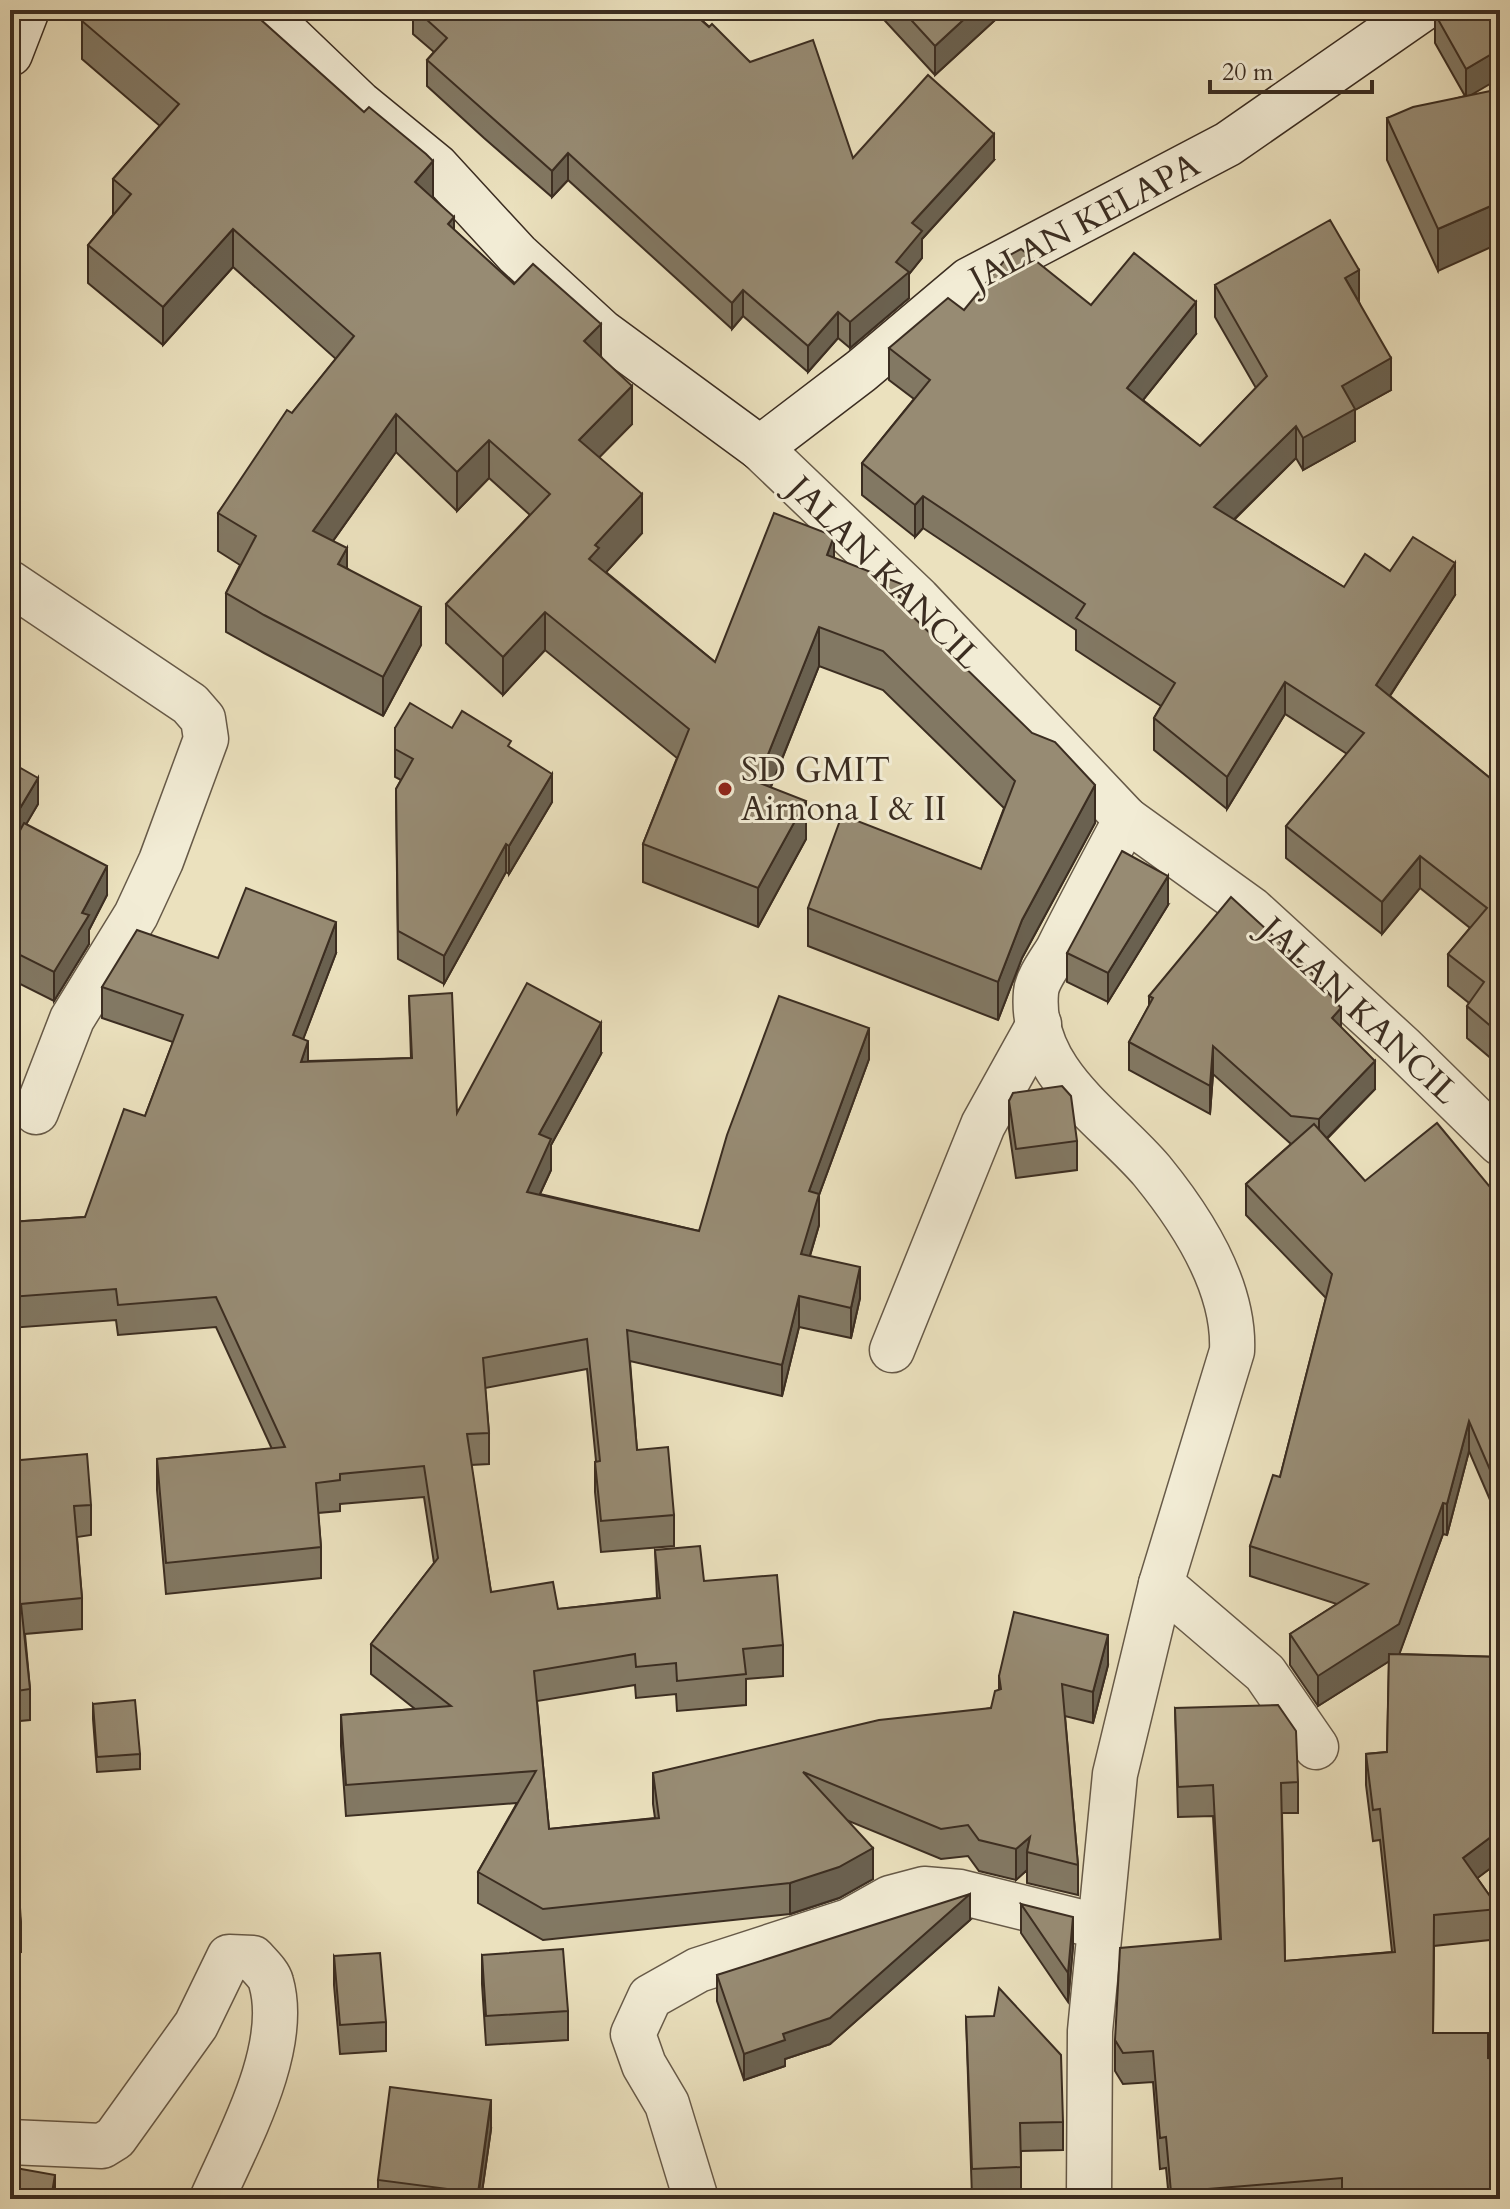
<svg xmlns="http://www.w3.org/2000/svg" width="1510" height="2209" viewBox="0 0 1510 2209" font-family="Cardo,serif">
	<rect width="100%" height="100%" fill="#ebe1be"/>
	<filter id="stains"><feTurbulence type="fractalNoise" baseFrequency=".0025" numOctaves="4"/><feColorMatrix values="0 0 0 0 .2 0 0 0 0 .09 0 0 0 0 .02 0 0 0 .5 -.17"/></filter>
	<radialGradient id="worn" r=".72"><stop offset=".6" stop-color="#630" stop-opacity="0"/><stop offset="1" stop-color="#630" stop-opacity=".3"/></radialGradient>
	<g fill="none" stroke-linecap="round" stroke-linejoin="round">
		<defs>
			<g id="street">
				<path d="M760,448L918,599L1126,819L1251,909L1402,1047L1500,1143"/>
				<path d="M10,583L190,704L203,719L206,739L161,861L136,915L72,1019L36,1112"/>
				<path d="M892,1350L983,1125L1039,1024"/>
				<path d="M1161,1584L1265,1673L1316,1747"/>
				<path d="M10,2142L102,2146L115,2138L196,2025L229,1957L253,1958C259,1965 269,1974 271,1982C290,2048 238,2140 212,2199"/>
				<path d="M696,2199L667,2104L644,2065L633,2034L650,1997L698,1970L849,1921L890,1898L924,1889L960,1892L1081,1922"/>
				<path d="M1089,2199L1090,2031L1115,1774L1161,1584L1232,1351C1235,1287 1192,1220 1152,1171C1107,1118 1029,1073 1036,992C1037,979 1051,961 1058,949C1080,905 1103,862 1126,819"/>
			</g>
			<g id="secondary">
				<path d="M262,10L359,103L436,166L517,254L602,332L760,448L861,371L969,280L1228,144L1421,10"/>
				<path d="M10,54L27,10"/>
			</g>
		</defs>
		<!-- street casing -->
		<use href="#street" stroke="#675a48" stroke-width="47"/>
		<!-- secondary casing -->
		<use href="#secondary" stroke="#3b2d21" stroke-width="47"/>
		<!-- street -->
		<use href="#street" stroke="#f2ecd5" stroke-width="44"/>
		<!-- secondary -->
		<use href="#secondary" stroke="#f2ecd5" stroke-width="44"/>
	</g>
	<!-- wall -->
	<g fill="#827863" stroke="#3b2d21" stroke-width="2">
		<path d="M407,10H690L750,62L853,158L994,160L922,239V258L909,274V298L850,348L838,338L808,372L743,316L732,329L568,180L552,197L484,138L427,86V60L434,52L413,34V16Z"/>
		<path d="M875,10H1006L935,75Z"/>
		<path d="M1500,10L1470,95L1438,271L1387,160V118L1465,96L1435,43V14Z"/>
		<path d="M82,21L433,197L454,230L514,284L601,356L632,424L599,457L642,533L606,572L715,662L834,558L904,607L1095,823L1022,958L998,1020L808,946V908L981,869L1004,808L883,690L819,666L771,787L806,839L758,927L643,882V844L677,758L545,650L503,695L446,643V604L530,515L489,478L457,511L396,452L333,541L347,568L421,645L383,716L264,653L226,632V593L240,565L218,551V513L292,413L336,359L233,267L163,345L88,283V245L113,215V179L160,126L82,59Z"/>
		<path d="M1215,285L1359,302L1391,390L1355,410V441L1303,470L1296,458L1234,520L1344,587L1390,571L1455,595L1390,696L1490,778L1500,774V1066L1467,1038V1006L1469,1003L1448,986V954L1470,928L1420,888L1382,934L1286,858V826L1347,754L1285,714L1227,809L1154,750V718L1161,706L1076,650V630L923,528L915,537L862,495V463L914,399L889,380V348L964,310L1091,305L1196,334L1143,400L1200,446L1256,388L1215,317Z"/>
		<path d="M395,728H452L511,749L552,802L509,874L506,872L444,984L398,959L396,789L401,780L395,777Z"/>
		<path d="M10,762L38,804L26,824L107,895L89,930V944L54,1001L10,979Z"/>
		<path d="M1168,905L1108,1002L1067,982V953Z"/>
		<path d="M336,953L303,1039L308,1061L411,1058L409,996L457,1113L601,1054L551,1145V1170L540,1194L699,1231L869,1059L819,1195V1225L810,1256L860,1298L851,1338L799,1327L782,1396L630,1361L637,1450L674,1515V1546L601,1552L595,1492V1462L596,1461L587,1369L485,1388L489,1433V1464L471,1465L491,1592L558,1609L657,1598L655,1550L704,1581L783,1645V1676L746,1679V1705L677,1711L676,1694L636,1698L635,1685L537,1701L549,1829L655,1818L653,1804V1773L991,1708L999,1690V1676L1108,1665L1093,1723L1065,1716L1078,1865V1895L1027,1883V1870L1016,1880L979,1871L968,1856L941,1859L849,1821L873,1879L839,1898L790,1914L543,1940L478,1903V1872L517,1803L346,1816L341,1746V1715L415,1709L371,1674V1644L434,1563L424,1497L340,1504V1511L318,1513L321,1547V1578L166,1594L157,1490V1459L272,1449L216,1327L118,1335L116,1320L10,1328V1222L85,1217L145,1116L173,1042L102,1018V987L218,958Z"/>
		<path d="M1149,996L1341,1028L1375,1089L1327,1139L1365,1181L1500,1199V1523L1469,1451L1447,1535L1443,1534L1399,1654L1500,1657V1861L1477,1878L1499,1909V1939L1434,1946L1433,2033L1488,2058L1500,2199H1169L1166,2168L1160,2169L1153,2082L1123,2084L1115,2071V2040L1220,1939L1213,1816L1178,1817L1175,1708L1298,1782V1813H1282L1285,1961L1392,1952L1380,1840L1373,1841L1366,1785V1754L1387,1752L1389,1661L1318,1706L1290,1665V1634L1337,1604L1250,1576V1546L1280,1477L1326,1298L1246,1215V1184L1291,1144L1213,1074L1210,1114L1129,1070V1042L1149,1006Z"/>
		<path d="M1009,1101L1077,1141V1170L1016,1178L1009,1130Z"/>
		<path d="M10,1461L91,1505V1535L77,1537L82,1598V1629L25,1634L30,1689V1720L10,1722Z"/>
		<path d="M93,1704L140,1754V1769L97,1772L93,1719Z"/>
		<path d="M10,1847L21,1923V1952L10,1953Z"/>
		<path d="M1021,1904L1073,1946L1068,2002L1021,1933Z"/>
		<path d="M970,1920L830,2044L785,2059V2066L744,2080L717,2001V1975Z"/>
		<path d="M482,1955L568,2011V2040L486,2045L482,1984Z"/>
		<path d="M334,1956L386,2022V2051L340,2054L334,1985Z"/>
		<path d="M966,2017L1063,2122V2150L1021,2151V2195L972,2197Z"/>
		<path d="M491,2129L481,2199H378V2180Z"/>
	</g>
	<!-- shaded-wall -->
	<g fill="#6a6150" stroke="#3b2d21" stroke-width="2">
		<path d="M974,10H1006L935,75V46Z"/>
		<path d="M1500,49V78L1466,98V69Z"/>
		<path d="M994,134V160L922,239V258L909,274V298L850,348V322L896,262L912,223Z"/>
		<path d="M568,153V180L552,197V171Z"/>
		<path d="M433,161V199L415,182Z"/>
		<path d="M1500,202V243L1438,271V229Z"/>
		<path d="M454,217V255L448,224Z"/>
		<path d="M233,229V267L163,345V307Z"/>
		<path d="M1359,270V302L1345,278Z"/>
		<path d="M743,290V316L732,329V303Z"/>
		<path d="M1196,302V334L1127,420V388Z"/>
		<path d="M838,312V338L808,372V346Z"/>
		<path d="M601,324V362L584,341Z"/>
		<path d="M1391,358V390L1355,410V441L1303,470V438L1342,386Z"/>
		<path d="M632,386V424L579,478V440Z"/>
		<path d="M396,414V452L313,569V531Z"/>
		<path d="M1296,426V458L1214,539V507Z"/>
		<path d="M489,440V478L457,511V472Z"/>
		<path d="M642,494V533L599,580L589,559L595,545Z"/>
		<path d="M923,496V528L915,537V505Z"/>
		<path d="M834,536V575L827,555Z"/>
		<path d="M347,548V586L338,564Z"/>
		<path d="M1455,563V595L1376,717V685Z"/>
		<path d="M904,585V623L897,601Z"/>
		<path d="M421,607V645L383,716V677Z"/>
		<path d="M545,612V650L503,695V657Z"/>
		<path d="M819,627V666L757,821V782Z"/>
		<path d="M1285,682V714L1227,809V777Z"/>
		<path d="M552,774V802L509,874V846Z"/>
		<path d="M38,778V804L10,852V825Z"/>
		<path d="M1095,785V823L1022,958L998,1020V982L1022,920Z"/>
		<path d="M806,801V839L758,927V888Z"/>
		<path d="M506,844V872L444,984V956Z"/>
		<path d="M1420,856V888L1382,934V902Z"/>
		<path d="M107,866V895L89,930V944L54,1001V972L82,913Z"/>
		<path d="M1168,876V905L1108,1002V973Z"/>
		<path d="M336,922V953L293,1066V1035Z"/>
		<path d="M1341,1008V1036L1332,1018Z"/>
		<path d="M601,1023V1054L551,1145V1170L527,1222V1192L539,1134Z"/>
		<path d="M869,1028V1059L819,1195V1225L801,1285V1254L809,1191Z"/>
		<path d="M308,1041V1071L301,1062Z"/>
		<path d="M1213,1046V1074L1210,1114V1086Z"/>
		<path d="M1375,1061V1089L1319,1146V1119Z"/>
		<path d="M860,1267V1298L851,1338V1308Z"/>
		<path d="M799,1296V1327L782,1396V1365Z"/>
		<path d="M1469,1421V1451L1447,1535V1504Z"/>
		<path d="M1443,1503V1534L1399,1655L1318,1706V1676Z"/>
		<path d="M1108,1635V1665L1093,1723V1692Z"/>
		<path d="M1500,1830V1861L1463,1889V1858Z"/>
		<path d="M1030,1837L1027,1852V1870L1016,1880V1849Z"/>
		<path d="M873,1848V1879L839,1898L790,1914V1883Z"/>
		<path d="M970,1894V1920L830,2044L785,2059V2066L744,2080V2054L783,2034Z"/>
		<path d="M1073,1917V1946L1068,2002V1973Z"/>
		<path d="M491,2100V2129L481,2199H478Z"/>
		<path d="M55,2175V2199H51Z"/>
	</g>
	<!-- building -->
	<g fill="#978b73" stroke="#3b2d21" stroke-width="2">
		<path d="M92,10H250L364,112L369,107L426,154L433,161L415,182L454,217L448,224L514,284L533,264L601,324L584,341L632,386L579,440L642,494L595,545L599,548L589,559L715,662L774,513L834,536L827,555L904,585L897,601L1032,733L1055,742L1095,785L1022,920L998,982L808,908L842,815L981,869L1015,781L883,651L819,627L757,782L806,801L758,888L643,844L689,729L545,612L503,657L446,604L550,494L489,440L457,472L396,414L313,531L347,548L338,564L421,607L383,677L264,615L226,593L256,536L218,513L287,410L292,413L354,336L233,229L163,307L88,245L131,194L113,179L179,104L82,21Z"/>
		<path d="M416,10H690L709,27L712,24L750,62L813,40L853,158L928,75L994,134L912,223L922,231L896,262L909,272L850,322L838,312L808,346L743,290L732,303L568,153L552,171L427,60L447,38Z"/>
		<path d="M902,10H974L935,46Z"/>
		<path d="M1443,10H1500V49L1466,69L1435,14Z"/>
		<path d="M1500,89V202L1438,229L1387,118L1413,107Z"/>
		<path d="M1330,220L1359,270L1345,278L1391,358L1342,386L1355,409L1303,438L1296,426L1214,507L1344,587L1365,554L1390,571L1413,537L1455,563L1376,685L1490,778L1496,770L1500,774V1034L1467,1006L1484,982L1448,954L1487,908L1420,856L1382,902L1286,826L1364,733L1285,682L1227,777L1154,718L1175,683L1076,618L1085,604L923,496L915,505L862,463L930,380L889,348L948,298L964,310L1008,256L1021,249L1091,305L1134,253L1196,302L1127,388L1200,446L1267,376L1215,285Z"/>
		<path d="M410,703L452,728L462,711L511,741L508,746L552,774L509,846L506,844L444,956L398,931L396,789L413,759L395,749V728Z"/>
		<path d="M10,762L38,778L10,825Z"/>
		<path d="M24,823L107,866L82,913L89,915L54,972L10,950V849Z"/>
		<path d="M1122,851L1168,876L1108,973L1067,953Z"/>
		<path d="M246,888L336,922L293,1035L308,1041L301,1062L412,1058L409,996L452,993L457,1113L527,983L601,1023L539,1134L551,1139L527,1192L699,1231L727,1135L779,996L869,1028L809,1191L819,1194L801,1254L860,1267L851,1308L799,1296L782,1365L627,1330L637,1450L668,1447L674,1515L601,1521L595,1462L600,1461L587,1339L483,1358L489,1433L467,1434L491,1592L553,1582L558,1609L660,1598L655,1550L700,1546L704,1581L777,1575L783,1645L743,1649L746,1674L677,1681L676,1663L636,1667L635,1654L534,1671L549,1829L659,1818L653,1773L879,1720L991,1708L995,1691L1001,1689L999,1676L1014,1612L1108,1635L1093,1692L1062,1684L1078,1865L1027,1852L1030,1837L1016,1849L979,1840L968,1825L941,1829L803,1772L873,1848L839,1867L790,1883L543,1909L478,1872L536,1771L346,1785L341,1715L451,1706L371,1644L438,1558L424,1466L340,1474V1480L316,1483L321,1547L166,1563L157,1459L285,1447L216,1297L118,1305L116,1289L10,1297V1222L85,1217L124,1109L145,1116L183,1015L102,987L137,930L218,958Z"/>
		<path d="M1231,897L1306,966L1341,1008L1332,1018L1375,1061L1319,1119L1291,1116L1213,1046L1210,1086L1129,1042L1153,998L1149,996Z"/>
		<path d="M1062,1086L1071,1096L1077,1141L1016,1149L1009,1101L1013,1093Z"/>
		<path d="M1437,1123L1500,1199V1493L1469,1421L1447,1504L1443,1503L1399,1624L1318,1676L1290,1634L1368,1584L1250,1546L1273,1475L1280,1477L1332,1274L1246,1184L1314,1124L1365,1181Z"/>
		<path d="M87,1454L91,1505L74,1506L82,1598L21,1604L30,1689L10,1692V1461Z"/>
		<path d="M1389,1654L1500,1657V1830L1463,1858L1499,1909L1434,1915L1433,2033H1488V2058L1500,2059V2199H1342V2178L1171,2192L1166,2137L1160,2138L1153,2051L1123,2053L1115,2040L1120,1948L1221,1939L1213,1785L1178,1787L1175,1708L1278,1705L1296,1731L1298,1782L1281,1783L1285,1961L1395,1952L1380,1809L1373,1810L1366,1754L1387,1752Z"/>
		<path d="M135,1700L140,1754L97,1757L93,1704Z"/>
		<path d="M16,1846L21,1923L10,1924V1847Z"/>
		<path d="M970,1894L830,2018L783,2034L785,2040L744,2054L717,1975Z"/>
		<path d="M1021,1904L1073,1917L1068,1973Z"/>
		<path d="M563,1949L568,2011L486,2016L482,1955Z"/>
		<path d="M380,1953L386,2022L340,2025L334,1956Z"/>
		<path d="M999,1988L1061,2055L1063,2122L1020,2123L1021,2167L972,2169L966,2017L994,2016Z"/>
		<path d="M390,2087L491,2100L478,2193L378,2180Z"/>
		<path d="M10,2167L55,2175L51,2199H10Z"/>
	</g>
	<!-- markers -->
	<circle fill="#8f2418" stroke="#f2ecd5" stroke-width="3" cx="725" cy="789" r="8"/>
	<g text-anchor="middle" stroke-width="6" stroke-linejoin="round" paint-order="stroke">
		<!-- street labels -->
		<g font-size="34" fill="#3b2d21" stroke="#f2ecd5">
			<text transform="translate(1084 221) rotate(-28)" y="12">JALAN KELAPA</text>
			<text transform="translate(885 572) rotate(45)" y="12">JALAN KANCIL</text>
			<text transform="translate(1360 1010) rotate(43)" y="12">JALAN KANCIL</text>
		</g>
		<!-- poi labels -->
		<g font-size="34" fill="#3b2d21" stroke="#f2ecd5" text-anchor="start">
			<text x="741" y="781">SD GMIT<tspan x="741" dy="39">Airnona I &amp; II</tspan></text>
		</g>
	</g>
	<!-- margin -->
	<rect width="1510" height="2209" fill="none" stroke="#ebe1be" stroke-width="40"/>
	<rect x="12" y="12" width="1486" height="2185" fill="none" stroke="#3b2d21" stroke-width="4"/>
	<rect x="20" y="20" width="1470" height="2169" fill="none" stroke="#3b2d21" stroke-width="2"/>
	<!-- scale -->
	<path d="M1210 80v12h162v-12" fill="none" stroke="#3b2d21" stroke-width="4"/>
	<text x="1222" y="80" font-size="24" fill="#3b2d21" stroke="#f2ecd5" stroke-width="6" paint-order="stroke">20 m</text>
	<rect width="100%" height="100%" filter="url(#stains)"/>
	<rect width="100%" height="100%" fill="url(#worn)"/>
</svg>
